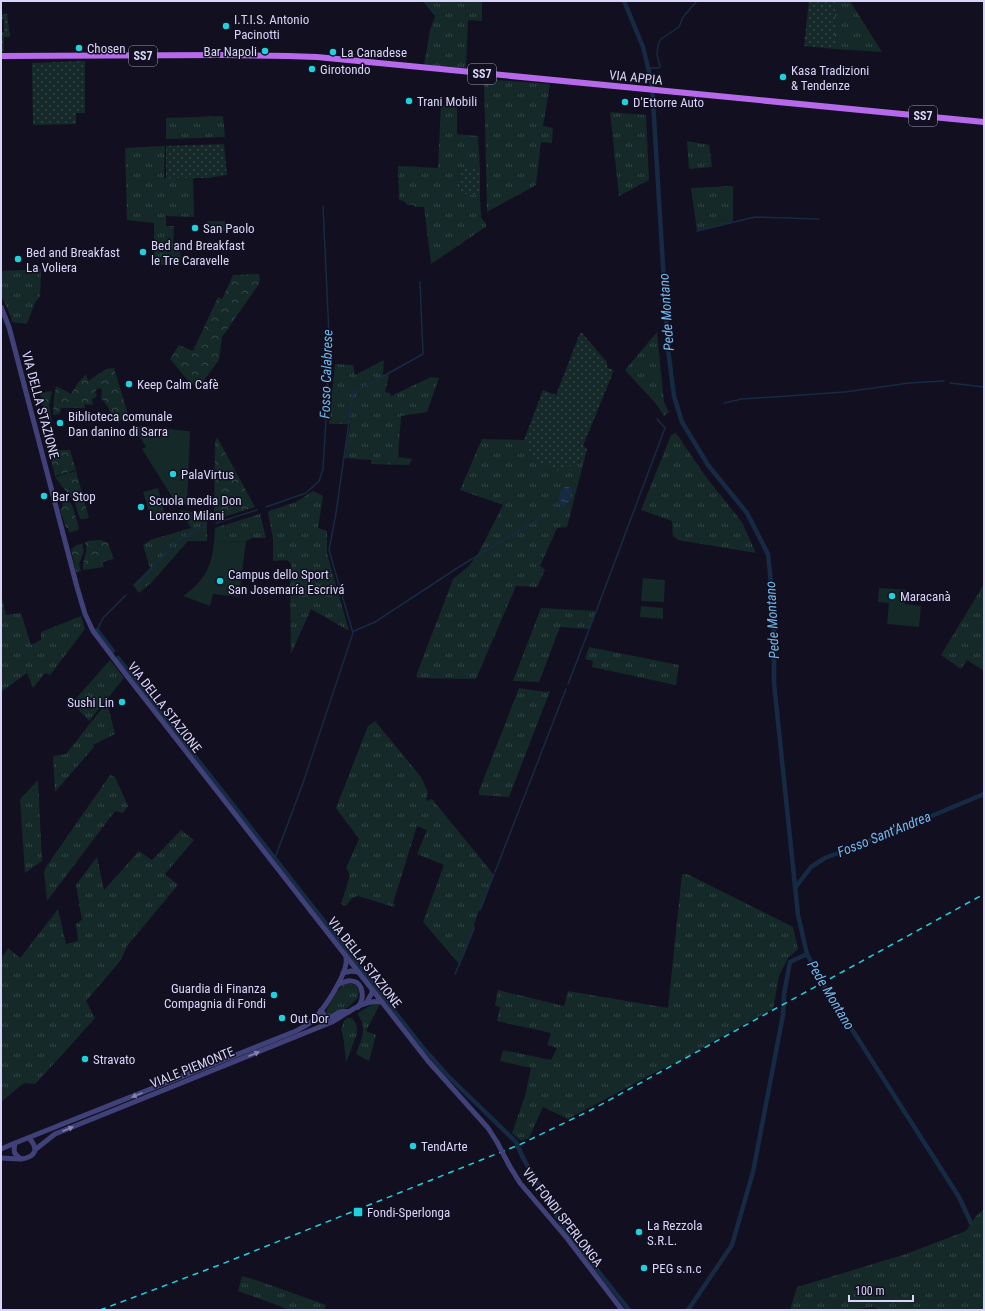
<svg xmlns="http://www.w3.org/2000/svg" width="985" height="1311" viewBox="0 0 985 1311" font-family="'Roboto Condensed',sans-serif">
	<defs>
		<pattern id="grass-tufts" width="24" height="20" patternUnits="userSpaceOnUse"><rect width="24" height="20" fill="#142928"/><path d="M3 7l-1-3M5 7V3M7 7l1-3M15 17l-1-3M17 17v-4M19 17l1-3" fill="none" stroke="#354748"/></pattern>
		<pattern id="park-crowns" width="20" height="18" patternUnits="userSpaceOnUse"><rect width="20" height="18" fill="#142928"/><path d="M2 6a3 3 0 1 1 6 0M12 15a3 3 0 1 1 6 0" fill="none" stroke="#354748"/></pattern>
		<pattern id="garden-dots" width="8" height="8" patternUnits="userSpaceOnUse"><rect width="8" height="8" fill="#142928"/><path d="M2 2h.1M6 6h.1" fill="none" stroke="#354748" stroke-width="1.8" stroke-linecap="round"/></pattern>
		<pattern id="water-ripples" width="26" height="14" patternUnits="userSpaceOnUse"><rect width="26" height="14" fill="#162a44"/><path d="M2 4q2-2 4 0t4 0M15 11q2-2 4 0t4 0" fill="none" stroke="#374860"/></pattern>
	</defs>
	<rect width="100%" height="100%" fill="#121020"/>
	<!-- grass -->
	<g fill="url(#grass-tufts)">
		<path d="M423,1H482V21L468,20L466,68L424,65L430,30L435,16Z"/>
		<path d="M835,1H850L882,52L835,49Z"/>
		<path d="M484,79L550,84L543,126L553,128L552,143L541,142L536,185L487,212Z"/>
		<path d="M441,105L457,106V134L478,136L480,169H459L461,194L480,195L481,217L487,226L431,264L424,207H416L413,205H407L404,201L399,200L398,166L438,168Z"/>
		<path d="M610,112L646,115L649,180L619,196Z"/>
		<path d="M223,116L225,137L166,139V118Z"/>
		<path d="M687,141L709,145L712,167L689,169Z"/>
		<path d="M165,146L164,178L193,177L194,217L166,216V226H174L173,245H181L180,264L154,265V223L127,220L125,148Z"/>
		<path d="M733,186V222L697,231L691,188Z"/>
		<path d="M41,269L40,296L35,303L28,321L26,324L12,322L11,317L1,295V271Z"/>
		<path d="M657,332L664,402L669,412L664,416L657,405L625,370Z"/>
		<path d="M384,360L383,374L389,375L385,392L390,393L391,396L431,377L439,378L427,412L401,416L398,457L412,459L409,465L371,464V460L344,458L350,424H329L335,364L353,365L355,375Z"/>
		<path d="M676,433L706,477L742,522L756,553L678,540L673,536L672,521L641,510L671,435Z"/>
		<path d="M482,439L524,440L530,452L535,458L580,463L584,461L567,527L557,528L540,566L545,570L537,587L516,586L476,679L418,678L416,676L453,579L469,566L479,552L503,505L460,490Z"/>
		<path d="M313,491L323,496L318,528L327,531V553L349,631L311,609L291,654L290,574L292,572L291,564L287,560L273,561V539L268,513L269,511L296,502Z"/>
		<path d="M180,510L207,514V541H188L152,582L139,593L133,585L150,568L143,545L150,540L191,528Z"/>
		<path d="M260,514L266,538H253L246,541L214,542L215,528Z"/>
		<path d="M984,584V671L967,660L961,669L941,655Z"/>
		<path d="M1,593L6,615L21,613L31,645L41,640V632L81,616L85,629L50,675L45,673L33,688L27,673L1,692Z"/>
		<path d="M541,608L596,611L589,629L560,627L539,682L513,681Z"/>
		<path d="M589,647L679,665L676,685L592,667L593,661L585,659Z"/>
		<path d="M110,660L124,678L89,721L72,703Z"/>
		<path d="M519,688L545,692L550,691L509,797L479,795V791Z"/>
		<path d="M107,702L115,734L93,745L94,747L55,792L53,756L66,754Z"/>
		<path d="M375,721L421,777L428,792L426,801L432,799L494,875L481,910H479L474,925L475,928L460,965L423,922L444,865L417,854L427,830L417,826L393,903L395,905L394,907L358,896L352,898L346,906L341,904L350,875L346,868L359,839L336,808L368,726Z"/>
		<path d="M110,775L115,777L128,806L123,813L115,811L112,815L47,901L44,872L46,867Z"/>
		<path d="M38,780L42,861L25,873L20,799Z"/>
		<path d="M181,830L194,840L165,874L178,885L127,946L121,960L86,1001L95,1018L61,1056L35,1084L24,1083L1,1102V959L8,948L20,958L58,909L66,944L78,941L76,924L82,920L76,885L97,857L104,890L139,851L152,860Z"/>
		<path d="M682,874H687L793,927L798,949L788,958L779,976L773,1009L719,1038L682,1060L656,1072L568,1119L543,1107L529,1138L521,1141L512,1133L525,1096L531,1068L500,1061L503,1050L551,1060L557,1048L547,1045L551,1033L497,1021L500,1007L495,1006L498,990L564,1006L568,991L668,1008Z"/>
		<path d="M347,983L356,985L359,991L358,998L347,1008L340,1009L331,1016H328L326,1013C328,1005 339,986 347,983Z"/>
		<path d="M374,1003L380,1004L366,1031L376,1035L369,1061L356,1054C361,1039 368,1029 358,1015V1013Z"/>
		<path d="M347,1018H352C356,1023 358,1027 357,1033L346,1063L344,1041L341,1029L344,1021Z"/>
		<path d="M984,1209V1310H881L873,1307L849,1310H790L797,1287L906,1254L966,1231L976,1216Z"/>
		<path d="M242,1276L256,1280L326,1305L324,1310H290L238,1291Z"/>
	</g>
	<!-- park -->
	<g fill="url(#park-crowns)">
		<path d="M259,274L260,278L259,284L222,337L219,360L202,383L197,386L190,383L170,359L179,345L193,351L218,297L222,299L233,275Z"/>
		<path d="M114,368L130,421L113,420L108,407L101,398L102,389L99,388L96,390L95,393L97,395L96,397L92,399L93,405L84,404L85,408H61L60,414L53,415L54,397L56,386L71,394L77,384L86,374L88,381L106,369Z"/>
		<path d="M52,391L49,406L52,421L51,425L46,420L40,393Z"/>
		<path d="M217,438L218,439L255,507L214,520L215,442Z"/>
		<path d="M54,447L58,450H70L76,470L55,476L49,451Z"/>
		<path d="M76,471L89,518L83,519H80L75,503L55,477Z"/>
		<path d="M61,493L72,505L79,528L78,530L69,533L68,528H66L60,510L63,507Z"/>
		<path d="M101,540L108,543L114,559L102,562L104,567L83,570C82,558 89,554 85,542L88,541Z"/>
		<path d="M82,544L84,551L79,564L81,571L76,572L71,549L77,545Z"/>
	</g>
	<!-- garden -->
	<g fill="url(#garden-dots)">
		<path d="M809,1H835V49L804,46Z"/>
		<path d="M1,14H7L10,37H4V50L3,52H1V32H4V19H1Z"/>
		<path d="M85,61V113H76V124L33,125L32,63Z"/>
		<path d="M224,144L227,175L207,178H166V146Z"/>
		<path d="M459,169H480V195L461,194Z"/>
		<path d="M580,333H582L607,362V366L608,368L614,370L583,446L587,449L584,461L558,470L545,465L535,458L530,452L524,440L543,390L556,395Z"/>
	</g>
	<!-- pitch -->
	<g fill="#142928">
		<rect x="207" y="221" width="18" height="10"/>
		<path d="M136,426L189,431L190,433L187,504L177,505L142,449L146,447L135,429Z"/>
		<path d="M158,488L165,515L151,519L143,492Z"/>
		<path d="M246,541L239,597L213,594L210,606L183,596C204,582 212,566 214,542Z"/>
		<path d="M643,578L665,580L664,602L641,601Z"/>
		<path d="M879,588L906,590L905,604L921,606L919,627L887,624L889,603L878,602Z"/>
		<path d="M641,606L663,608V619L640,617Z"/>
	</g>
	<!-- water -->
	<path fill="url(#water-ripples)" d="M564,487H570L573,490L569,501L564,507L560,505L558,502L560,493Z"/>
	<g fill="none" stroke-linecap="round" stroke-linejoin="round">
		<!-- stream -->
		<g stroke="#162a44" stroke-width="1.5">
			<path d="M424,1L435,14"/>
			<path d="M648,68H659L660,66L657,55L658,45L661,39L679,27L683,17L697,1"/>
			<path d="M697,231L755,217L819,219"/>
			<path d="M950,383L984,387"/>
			<path d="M724,403L742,399L845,392L909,383L944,381"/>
			<path d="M266,507L306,493L319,481L323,469L327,402L329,335L323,206"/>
			<path d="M216,523L257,510"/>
			<path d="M135,586L179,539L193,533L197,529L206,526"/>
			<path d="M97,630L103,618L126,595"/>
			<path d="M354,631L375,622L462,565L540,518"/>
			<path d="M568,684L597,609L665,428L657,419"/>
			<path d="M275,858L303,783L353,633L329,550L336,513L353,393L423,354L420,282"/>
			<path d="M495,872L566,689"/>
			<path d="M480,910L494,874"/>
			<path d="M455,974L474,928"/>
		</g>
		<!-- canal -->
		<g stroke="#162a44" stroke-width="4.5">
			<path d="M624,1L643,47L652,84L668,349L674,396L682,422L708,465L747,513L768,554L774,613V683L798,915L807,954L821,981L959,1197L971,1223"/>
			<path d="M97,630L113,651"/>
			<path d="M118,658L423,1048L448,1076L516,1142L523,1158L566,1231L629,1310"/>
			<path d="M795,888L811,867L825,858L910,825L984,794"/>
			<path d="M688,1310L732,1245L753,1172L783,1015L784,994L790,962L807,954"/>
		</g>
		<!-- minor -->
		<g stroke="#414179" stroke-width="5">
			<path d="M1,307L9,327L77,587L85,614L93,631L127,676L428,1061L488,1128L497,1142"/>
			<path d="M343,973L351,971L358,972"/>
			<path d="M338,985C346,980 357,978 361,988C362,991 363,994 362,998C362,1001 360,1004 358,1007"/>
			<path d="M366,1003L372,993V990"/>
			<path d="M321,1010L324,1015L328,1018C338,1016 336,1009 349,1012"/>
			<path d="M29,1138C39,1149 36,1157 21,1159C14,1154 13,1152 15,1143L296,1031C301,1028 308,1025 312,1021C323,1011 349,972 346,958"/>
			<path d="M1,1149L15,1143"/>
			<path d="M36,1149L55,1134L332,1022C346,1014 365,998 382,1002"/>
			<path d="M1,1158L20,1159"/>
			<path d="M509,1165L520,1183L566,1237L622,1310"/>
		</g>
		<!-- major -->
		<path stroke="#b66aeb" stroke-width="6" d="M1,56L223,55L288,56L317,57L984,122"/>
		<!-- rail -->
		<path stroke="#1ed1dc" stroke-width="1.5" stroke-dasharray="6 5" stroke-linecap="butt" d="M100,1310L222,1264L521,1144L593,1109L984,894"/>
		<!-- minor-bridge -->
		<path stroke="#414179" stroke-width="5" d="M497,1142L509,1165"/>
	</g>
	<!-- one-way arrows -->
	<defs><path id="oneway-solid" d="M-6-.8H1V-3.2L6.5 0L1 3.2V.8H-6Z"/></defs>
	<g fill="#8584b3">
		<use href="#oneway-solid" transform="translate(254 1054) rotate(-22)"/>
		<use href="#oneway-solid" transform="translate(137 1095) rotate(158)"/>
		<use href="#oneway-solid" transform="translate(68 1129) rotate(-22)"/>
	</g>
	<!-- markers -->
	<g fill="#1ed1dc" stroke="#121020" stroke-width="1.5">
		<circle cx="226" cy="26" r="4"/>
		<circle cx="79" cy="48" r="4"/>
		<circle cx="265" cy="51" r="4"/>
		<circle cx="333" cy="52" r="4"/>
		<circle cx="312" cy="69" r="4"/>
		<circle cx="783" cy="77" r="4"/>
		<circle cx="409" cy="101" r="4"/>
		<circle cx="625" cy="102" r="4"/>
		<circle cx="195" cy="228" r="4"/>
		<circle cx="143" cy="252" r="4"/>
		<circle cx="18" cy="259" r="4"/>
		<circle cx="129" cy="384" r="4"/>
		<circle cx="60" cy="423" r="4"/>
		<circle cx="173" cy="474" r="4"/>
		<circle cx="44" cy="496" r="4"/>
		<circle cx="141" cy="507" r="4"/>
		<circle cx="220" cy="581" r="4"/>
		<circle cx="892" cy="596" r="4"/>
		<circle cx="122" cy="702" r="4"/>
		<circle cx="274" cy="995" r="4"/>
		<circle cx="282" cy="1018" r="4"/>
		<circle cx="85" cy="1059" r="4"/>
		<circle cx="413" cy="1146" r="4"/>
		<rect x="353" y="1207" width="10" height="10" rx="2"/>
		<circle cx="639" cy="1232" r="4"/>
		<circle cx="644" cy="1268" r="4"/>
	</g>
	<g text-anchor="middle" stroke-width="3" stroke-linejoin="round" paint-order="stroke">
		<!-- shield labels -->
		<g fill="#121020" stroke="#9d9ab8" stroke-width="1">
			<rect x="129" y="46" width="28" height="20" rx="3"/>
			<rect x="468" y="64" width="28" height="20" rx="3"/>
			<rect x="909" y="106" width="28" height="20" rx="3"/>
		</g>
		<g font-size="12" font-weight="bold" fill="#d8d5f9">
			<text x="143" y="60">SS7</text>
			<text x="482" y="78">SS7</text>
			<text x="923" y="120">SS7</text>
		</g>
		<!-- poi labels -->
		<g font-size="13" fill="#d8d5f9" stroke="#121020" text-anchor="start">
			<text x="234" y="24">I.T.I.S. Antonio<tspan x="234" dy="15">Pacinotti</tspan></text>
			<text x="87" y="53">Chosen</text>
			<text x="257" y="56" text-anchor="end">Bar Napoli</text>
			<text x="341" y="57">La Canadese</text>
			<text x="320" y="74">Girotondo</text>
			<text x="791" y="75">Kasa Tradizioni<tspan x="791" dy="15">&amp; Tendenze</tspan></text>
			<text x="417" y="106">Trani Mobili</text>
			<text x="633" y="107">D'Ettorre Auto</text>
			<text x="203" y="233">San Paolo</text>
			<text x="151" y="250">Bed and Breakfast<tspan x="151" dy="15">le Tre Caravelle</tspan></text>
			<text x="26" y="257">Bed and Breakfast<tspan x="26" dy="15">La Voliera</tspan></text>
			<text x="137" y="389">Keep Calm Cafè</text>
			<text x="68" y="421">Biblioteca comunale<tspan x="68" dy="15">Dan danino di Sarra</tspan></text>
			<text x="181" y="479">PalaVirtus</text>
			<text x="52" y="501">Bar Stop</text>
			<text x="149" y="505">Scuola media Don<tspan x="149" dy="15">Lorenzo Milani</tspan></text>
			<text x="228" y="579">Campus dello Sport<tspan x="228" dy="15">San Josemaría Escrivá</tspan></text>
			<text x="900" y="601">Maracanà</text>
			<text x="114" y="707" text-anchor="end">Sushi Lin</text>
			<text x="266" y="993" text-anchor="end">Guardia di Finanza<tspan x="266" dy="15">Compagnia di Fondi</tspan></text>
			<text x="290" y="1023">Out Dor</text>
			<text x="93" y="1064">Stravato</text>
			<text x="421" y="1151">TendArte</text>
			<text x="367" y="1217">Fondi-Sperlonga</text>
			<text x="647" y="1230">La Rezzola<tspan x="647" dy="15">S.R.L.</tspan></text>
			<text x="652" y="1273">PEG s.n.c</text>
		</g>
		<!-- street labels -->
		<g font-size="13" fill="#d8d5f9" stroke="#121020">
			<text transform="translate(636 77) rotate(6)" y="5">VIA APPIA</text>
			<text transform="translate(41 405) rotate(75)" y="5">VIA DELLA STAZIONE</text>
			<text transform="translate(165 707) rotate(52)" y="5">VIA DELLA STAZIONE</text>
			<text transform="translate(365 962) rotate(52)" y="5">VIA DELLA STAZIONE</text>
			<text transform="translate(192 1067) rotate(-22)" y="5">VIALE PIEMONTE</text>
			<text transform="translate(563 1217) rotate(52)" y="5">VIA FONDI SPERLONGA</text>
		</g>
		<!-- water labels -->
		<g font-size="14" font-style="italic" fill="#71b8ec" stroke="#121020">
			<text transform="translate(666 312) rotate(-94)" y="5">Pede Montano</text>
			<text transform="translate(326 374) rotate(-88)" y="5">Fosso Calabrese</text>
			<text transform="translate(772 620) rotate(-93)" y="5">Pede Montano</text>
			<text transform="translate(884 834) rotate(-22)" y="5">Fosso Sant'Andrea</text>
			<text transform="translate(831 995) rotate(59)" y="5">Pede Montano</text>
		</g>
	</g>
	<!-- border -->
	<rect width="985" height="1311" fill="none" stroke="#d8d5f9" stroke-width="4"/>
	<!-- scale -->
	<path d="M849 1295v6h64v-6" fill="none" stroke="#d8d5f9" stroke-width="2"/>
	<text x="855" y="1295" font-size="12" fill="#d8d5f9" stroke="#121020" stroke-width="3" paint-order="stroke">100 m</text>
</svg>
